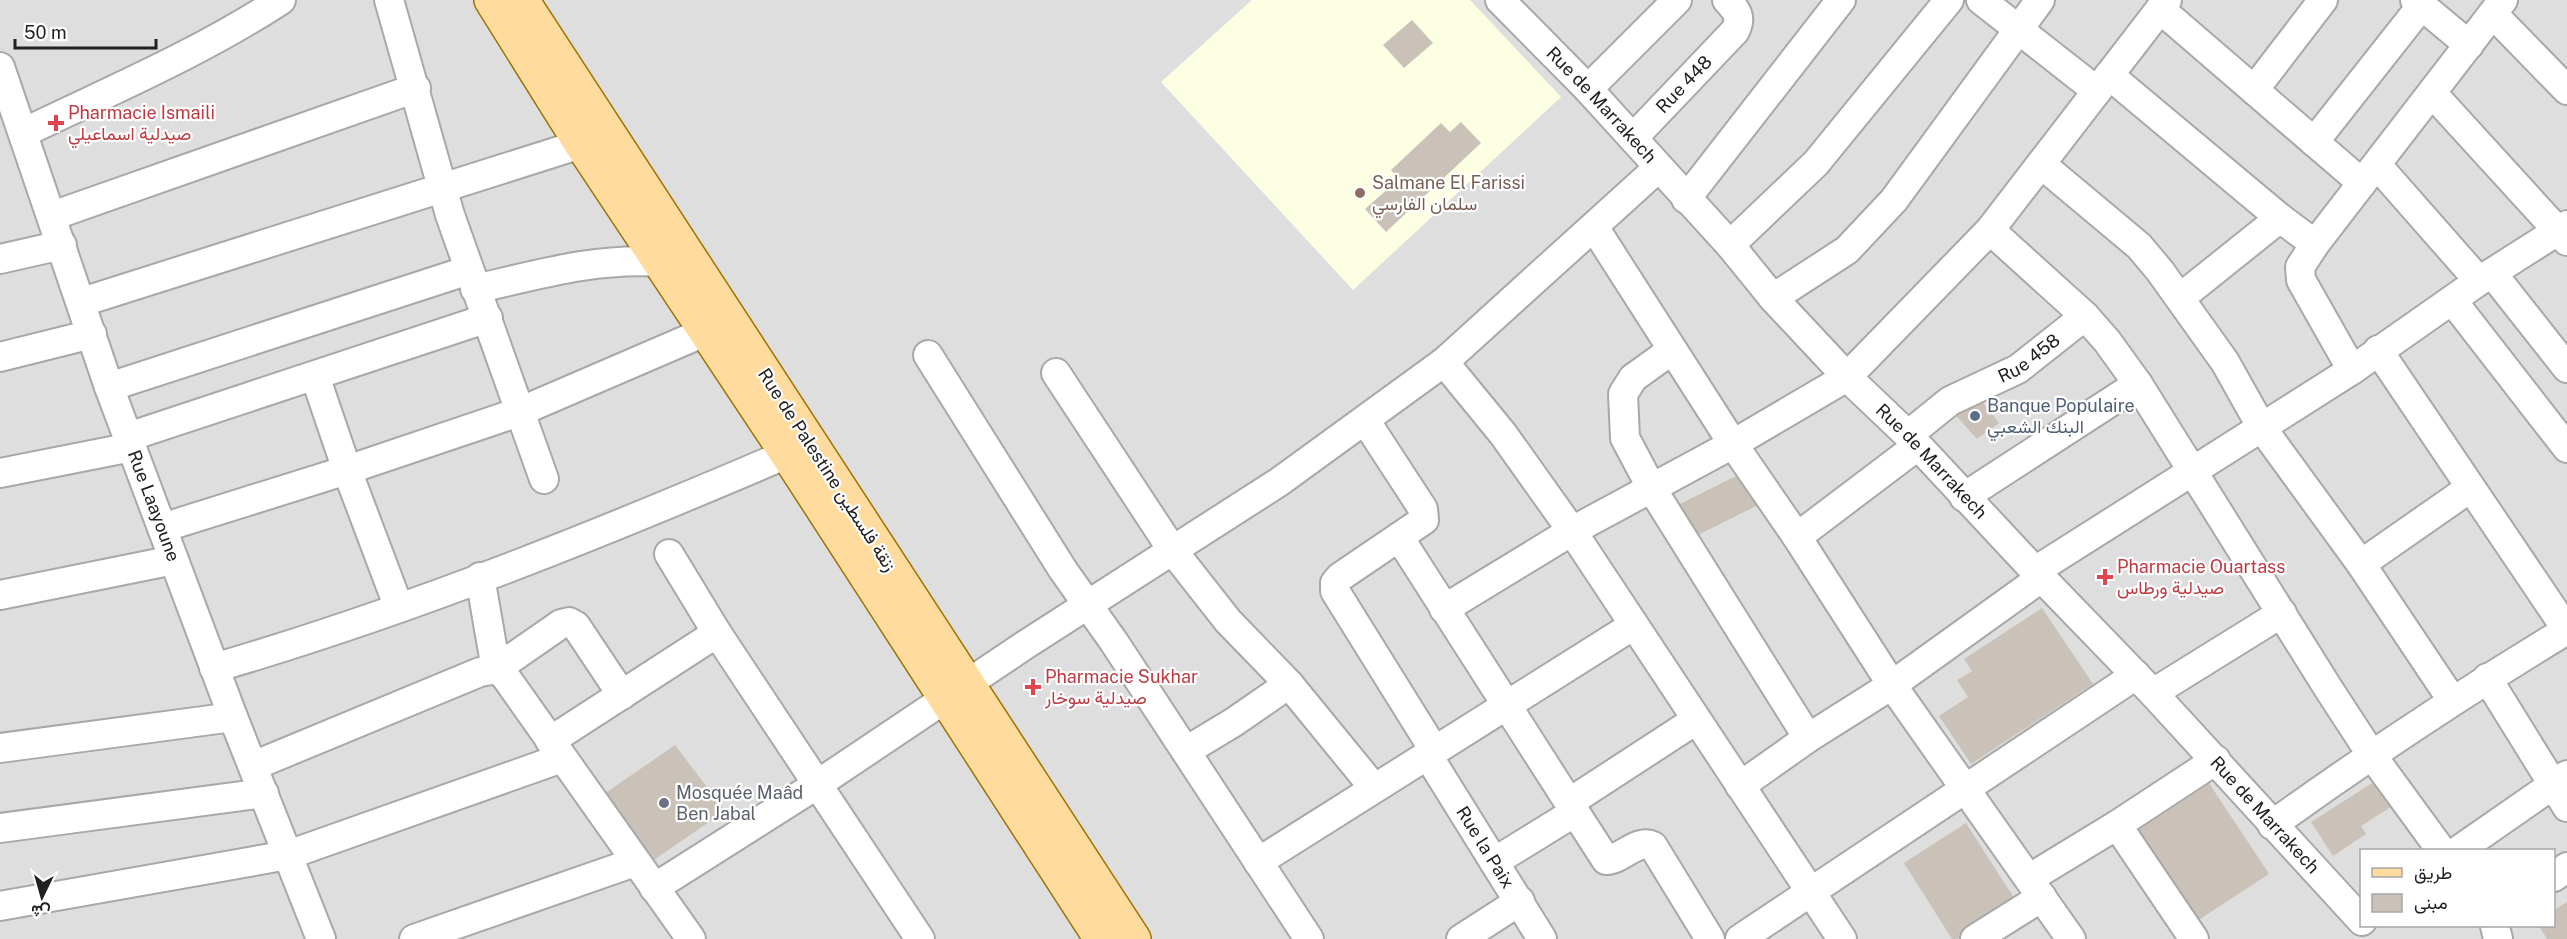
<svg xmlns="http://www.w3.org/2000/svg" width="2567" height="939" viewBox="0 0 2567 939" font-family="'Public Sans',Vazirmatn,sans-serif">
	<rect width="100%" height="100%" fill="#f2efe7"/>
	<!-- residential -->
	<path fill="#dfdede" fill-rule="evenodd" d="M0,0H2567V939H0ZM2362,850H2554V926H2362Z"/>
	<!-- education -->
	<path fill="#fdffe2" d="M1252,0H1470L1561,97L1353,290L1161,82Z"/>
	<!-- building -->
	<g fill="#cac2b9">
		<path d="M1412,20L1433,43L1404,68L1383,45Z"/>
		<path d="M1461,122L1481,143L1386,232L1365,209L1399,179L1391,170L1441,123L1450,132Z"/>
		<path d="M1974,392L1999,423L1977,439L1950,409Z"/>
		<path d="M1742,473L1758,505L1696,536L1680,504Z"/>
		<path d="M2042,608L2093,684L1971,764L1939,716L1968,697L1957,680L1972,671L1964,659Z"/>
		<path d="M675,745L725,811L651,862L604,794Z"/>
		<path d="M2380,778L2397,803L2361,826L2366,834L2333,856L2311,822Z"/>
		<path d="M2209,783L2269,874L2197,921L2138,830Z"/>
		<path d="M1966,823L2016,901L1957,939H1952L1904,863Z"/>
		<path d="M2567,902V939H2547L2539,926H2554V910Z"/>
	</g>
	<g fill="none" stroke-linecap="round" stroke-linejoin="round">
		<defs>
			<g id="minor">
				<path d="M389,0L450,215L544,479"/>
				<path id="s1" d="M1500,0L1588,89L1730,245L1773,298L1847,377L1908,435L2035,571L2153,693L2362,921"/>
				<path d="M1981,0L2097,91"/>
				<path d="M2415,0L2469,45"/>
				<path d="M2160,9L2362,183"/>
				<path d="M2493,14L2567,90"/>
				<path id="s2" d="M0,67L109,387L233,717L321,939"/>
				<path d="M2109,75L2280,218L2315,244"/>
				<path d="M1588,89L1677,0"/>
				<path d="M2254,90L2323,0"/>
				<path d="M2432,93L2567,241"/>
				<path d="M23,133C110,91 200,53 281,0"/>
				<path id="s3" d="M1633,138L1735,31C1742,17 1737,11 1727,0"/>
				<path d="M2314,142L2422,5"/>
				<path d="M2041,164L2139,246L2160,271L2225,362L2262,428L2361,564L2452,700"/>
				<path d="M2377,165L2479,281"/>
				<path d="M1686,199L1841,0"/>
				<path d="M52,216L416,88"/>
				<path d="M1594,227L1733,444L1797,537L1892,685L2071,939"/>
				<path d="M1990,230L2085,316L2107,341L2138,384L2328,688L2371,754L2441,850"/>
				<path d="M1730,245L1816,163L1949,0"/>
				<path d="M0,259L62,245"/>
				<path d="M2492,273L2567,368"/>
				<path d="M475,289C537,275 597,257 661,262"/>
				<path d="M1773,298L1847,250L1894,200L2040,0"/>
				<path d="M2180,298L2280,218"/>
				<path d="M2452,300L2567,448"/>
				<path d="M82,302L581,144"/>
				<path d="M1672,350L1633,378L1623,394L1625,438L1652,489L1808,738"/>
				<path d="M2378,350L2567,630"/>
				<path d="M928,355L1063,570L1114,642L1309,939"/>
				<path d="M0,357L92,334"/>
				<path d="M1444,362L1503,434L1572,531L1842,939"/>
				<path d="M2352,370L2301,280L2300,267L2315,244L2503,0"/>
				<path d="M1056,373L1173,551L1228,621L1289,684L1374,788"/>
				<path d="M315,376L347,470L399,608"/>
				<path d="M109,387L469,270"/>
				<path d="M1365,420L1423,509L1424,520L1340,577L1335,583V591L1434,750"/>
				<path id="s4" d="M1908,435L1950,401L2018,369L2085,316"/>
				<path d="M128,437L488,318"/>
				<path d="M0,473L132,447"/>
				<path d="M1964,497L2138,384"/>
				<path d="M162,528L347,470L519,412L707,331"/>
				<path d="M1399,537L1575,812L1494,862"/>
				<path d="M1797,537L1916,447"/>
				<path d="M669,554L717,633L920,939"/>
				<path d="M2361,564L2470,488"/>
				<path d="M2035,571L2352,370L2479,281L2567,225"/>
				<path d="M480,577L496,669L561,624L569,622L576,626L622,695"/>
				<path d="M0,595L174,560"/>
				<path d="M1444,609L1572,531L1733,444L1847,377L1990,230L2167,0"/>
				<path d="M214,668C410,611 600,534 787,454L806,442"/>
				<path d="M2487,678L2567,807"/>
				<path d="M2153,693L2282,613"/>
				<path d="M550,741L717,633"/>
				<path d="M0,748L233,717"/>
				<path d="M1186,751L1234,722L1289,684"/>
				<path id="s5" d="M1427,754L1542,939"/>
				<path d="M253,766L480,672L496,669L505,676L691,939"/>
				<path d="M1740,786L1808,738L1892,685L2041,578"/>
				<path d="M1570,802L1696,720"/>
				<path d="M1575,812L1606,860C1622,860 1637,838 1653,846L1710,939"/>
				<path d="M2117,825L2194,939"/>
				<path d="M2272,825C2368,756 2466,691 2567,630"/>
				<path d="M0,828L264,793"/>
				<path d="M2459,850L2567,775"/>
				<path d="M1258,862L1634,625"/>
				<path d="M2554,877L2567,867"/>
				<path d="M2030,878L2117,825L2216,760"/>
				<path d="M654,888L818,784L1025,645L1279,482L1444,362L1658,168"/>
				<path d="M0,906L288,855L562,758"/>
				<path d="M2495,926L2498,939"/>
				<path d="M414,939L635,862"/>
				<path d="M1461,939L1520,901"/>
				<path d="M1740,939L2136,675"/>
				<path d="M1975,939L2042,897"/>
			</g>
			<g id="major">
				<path d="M491,0L581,144L787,454L1101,939"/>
				<path d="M522,0L1134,939"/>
			</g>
		</defs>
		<!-- minor casing -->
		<use href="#minor" stroke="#a8a8a8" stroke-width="32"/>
		<!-- major casing -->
		<use href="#major" stroke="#9d7400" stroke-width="36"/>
		<!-- minor -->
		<use href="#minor" stroke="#fff" stroke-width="28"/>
		<!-- major -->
		<use href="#major" stroke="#ffdc9e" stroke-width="33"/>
	</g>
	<!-- markers -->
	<g fill="#e0444e" stroke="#fff" stroke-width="2">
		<path d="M53 114h6v6h6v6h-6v6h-6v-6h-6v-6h6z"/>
		<path d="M2102 568h6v6h6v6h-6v6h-6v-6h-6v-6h6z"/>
		<path d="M1030 678h6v6h6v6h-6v6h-6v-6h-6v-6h6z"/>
	</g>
	<circle fill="#8d6e63" stroke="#fff" stroke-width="2" cx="1360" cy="193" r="6"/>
	<circle fill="#5c6f8a" stroke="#fff" stroke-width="2" cx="1975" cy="416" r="6"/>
	<circle fill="#6b7280" stroke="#fff" stroke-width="2" cx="664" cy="803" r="6"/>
	<g text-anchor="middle" stroke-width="4.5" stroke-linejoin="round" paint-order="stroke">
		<!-- street labels -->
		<g font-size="18" fill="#212121" stroke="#fff">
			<text dy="6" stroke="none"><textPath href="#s3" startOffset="74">Rue 448</textPath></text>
			<text dy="6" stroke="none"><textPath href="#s1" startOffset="146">Rue de Marrakech</textPath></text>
			<text dy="6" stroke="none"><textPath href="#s4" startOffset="144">Rue 458</textPath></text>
			<text dy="6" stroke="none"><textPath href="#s1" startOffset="632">Rue de Marrakech</textPath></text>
			<text transform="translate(827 470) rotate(57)" y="6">Rue de Palestine زنقة فلسطين</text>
			<text dy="6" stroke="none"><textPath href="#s2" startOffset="465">Rue Laayoune</textPath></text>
			<text dy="6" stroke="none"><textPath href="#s1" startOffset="1118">Rue de Marrakech</textPath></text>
			<text dy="6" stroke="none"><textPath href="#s5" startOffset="110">Rue la Paix</textPath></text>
		</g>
		<!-- health labels -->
		<g font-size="18" fill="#be3a42" stroke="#fff" text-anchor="start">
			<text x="68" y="119">Pharmacie Ismaili<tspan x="68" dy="21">صيدلية اسماعيلي</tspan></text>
			<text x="2117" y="573">Pharmacie Ouartass<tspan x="2117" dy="21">صيدلية ورطاس</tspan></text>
			<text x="1045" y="683">Pharmacie Sukhar<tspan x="1045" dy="21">صيدلية سوخار</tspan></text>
		</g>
		<!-- education labels -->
		<g font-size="18" fill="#785e54" stroke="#fff" text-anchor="start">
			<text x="1372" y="189">Salmane El Farissi<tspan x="1372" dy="21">سلمان الفارسي</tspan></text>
		</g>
		<!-- service labels -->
		<g font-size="18" fill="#4e5e75" stroke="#fff" text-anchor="start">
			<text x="1987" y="412">Banque Populaire<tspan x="1987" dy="21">البنك الشعبي</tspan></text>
		</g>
		<!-- worship labels -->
		<g font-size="18" fill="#5b616d" stroke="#fff" text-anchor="start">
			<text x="676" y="799">Mosquée Maâd<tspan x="676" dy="21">Ben Jabal</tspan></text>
		</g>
	</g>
	<!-- legend -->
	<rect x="2360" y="849" width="195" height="78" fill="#ffffff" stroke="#a6a6a6" stroke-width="1.5"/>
	<rect x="2372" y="868" width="30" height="9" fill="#ffdc9e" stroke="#a6a6a6" stroke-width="1.5"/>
	<text x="2414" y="879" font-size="18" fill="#212121">طريق</text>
	<rect x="2372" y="894" width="30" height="18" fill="#cac2b9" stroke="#a6a6a6" stroke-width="1.5"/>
	<text x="2414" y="909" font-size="18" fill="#212121">مبنى</text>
	<!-- north arrow -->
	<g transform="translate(42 897) rotate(185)" stroke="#ffffff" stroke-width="4.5" paint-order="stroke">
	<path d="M0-4.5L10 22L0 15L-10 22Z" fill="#212121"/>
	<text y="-9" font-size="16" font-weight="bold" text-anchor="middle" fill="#212121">ش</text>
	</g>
	<!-- scale -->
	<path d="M15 39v9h141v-9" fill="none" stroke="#212121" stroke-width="3"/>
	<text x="24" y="39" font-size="18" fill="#212121" stroke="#ffffff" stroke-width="4.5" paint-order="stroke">50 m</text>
</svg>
